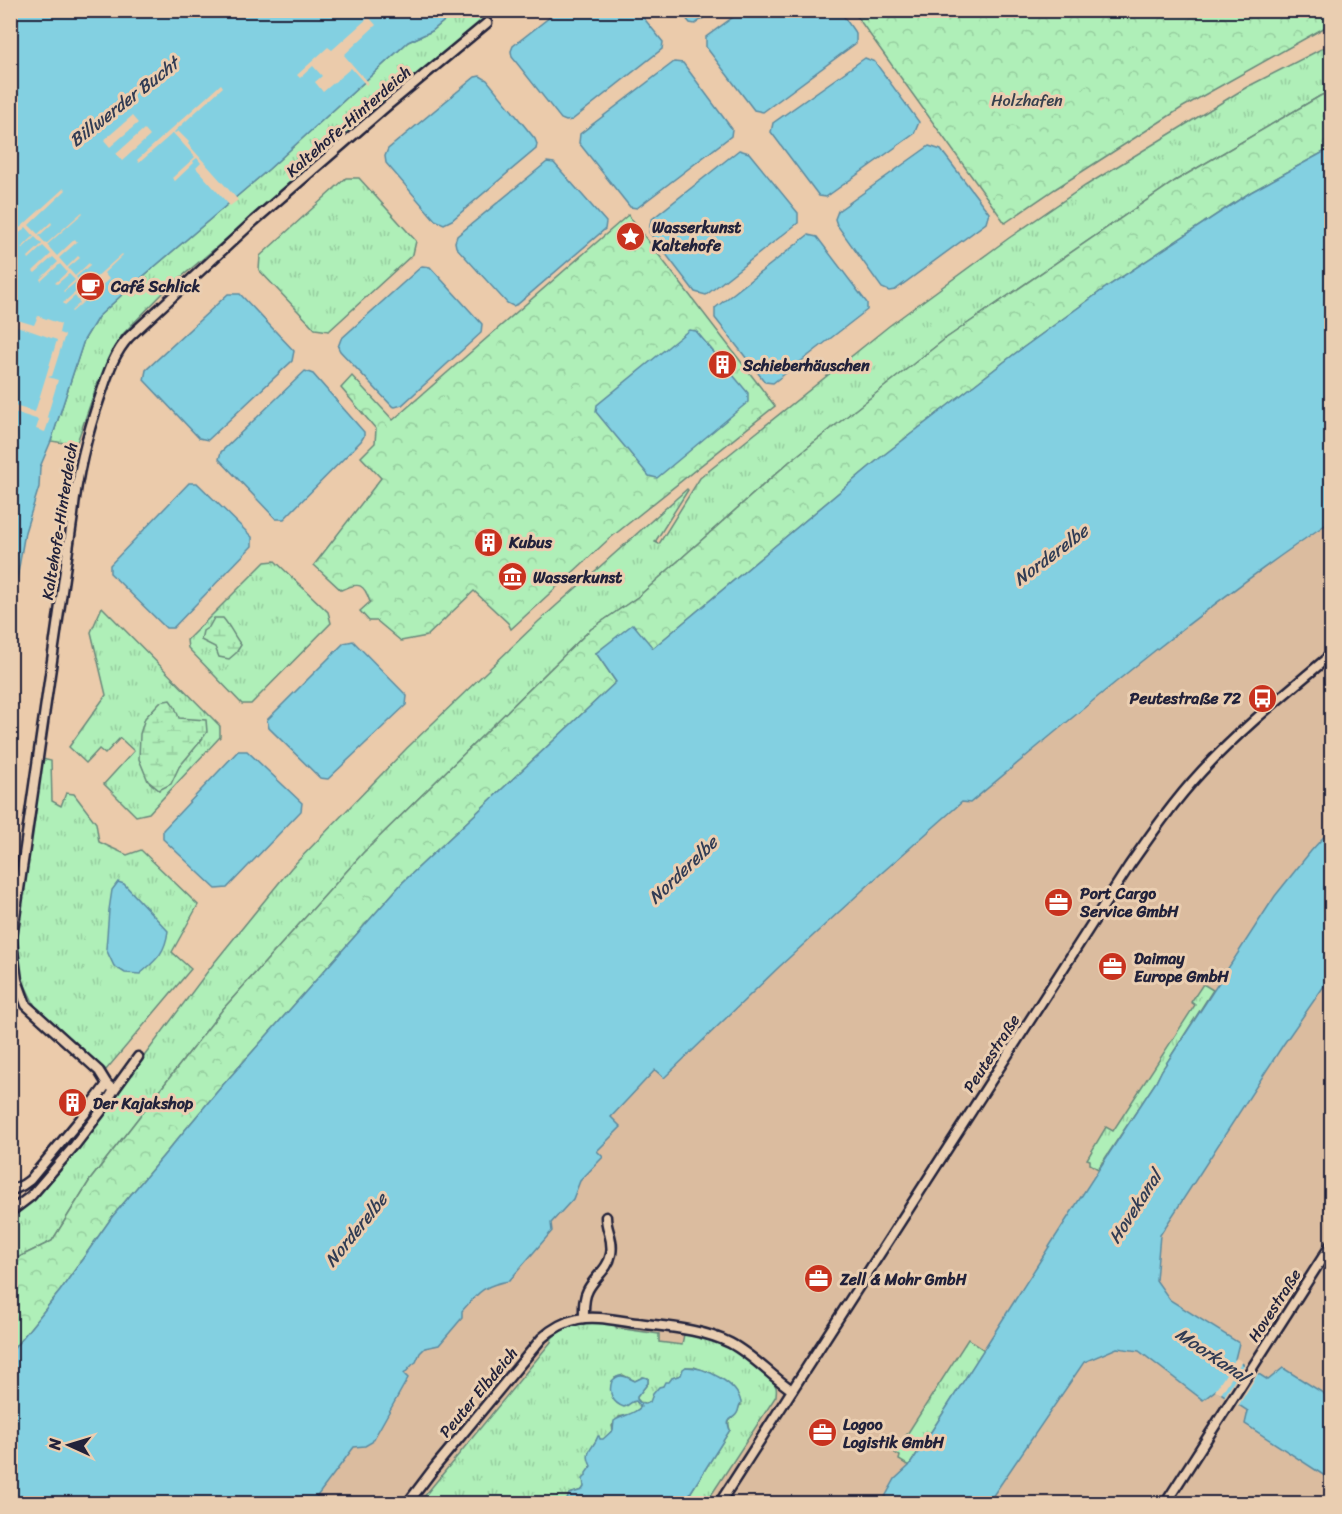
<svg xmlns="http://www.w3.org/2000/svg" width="1342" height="1514" viewBox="0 0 1342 1514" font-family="Sriracha,sans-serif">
	<defs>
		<pattern id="grass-tufts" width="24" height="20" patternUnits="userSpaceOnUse" patternTransform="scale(1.5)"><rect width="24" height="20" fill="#afefb8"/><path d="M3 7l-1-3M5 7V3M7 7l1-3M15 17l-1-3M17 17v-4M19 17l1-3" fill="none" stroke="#96cd9f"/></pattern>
		<pattern id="forest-crowns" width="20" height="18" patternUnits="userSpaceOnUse" patternTransform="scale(1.5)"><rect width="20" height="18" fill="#afefb8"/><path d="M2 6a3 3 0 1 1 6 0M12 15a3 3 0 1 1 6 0" fill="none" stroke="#96cd9f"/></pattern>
		<pattern id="wetland-marsh" width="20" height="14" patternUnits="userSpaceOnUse" patternTransform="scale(1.5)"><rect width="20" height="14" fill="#afefb8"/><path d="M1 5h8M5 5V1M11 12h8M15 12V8" fill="none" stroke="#96cd9f"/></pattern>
	</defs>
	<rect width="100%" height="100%" fill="#ebcbab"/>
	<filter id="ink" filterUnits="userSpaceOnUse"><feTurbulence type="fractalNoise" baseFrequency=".0167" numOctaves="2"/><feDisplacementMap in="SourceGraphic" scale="12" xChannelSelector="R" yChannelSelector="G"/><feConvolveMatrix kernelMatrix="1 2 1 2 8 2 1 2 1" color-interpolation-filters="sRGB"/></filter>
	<g filter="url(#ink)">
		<!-- built -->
		<g fill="#dbbc9f">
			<path d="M1331,521V829L1311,851L1275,896L1213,990L1204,985L1192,1003L1195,1004L1113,1132L1106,1128L1087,1158L1090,1160V1164L1098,1169L984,1350L969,1339L895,1453L901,1457L899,1460L909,1466L895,1479L880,1503H706L776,1396L684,1335L683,1345L658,1342L659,1334L617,1328L552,1337V1342L418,1503L312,1504L354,1446H365L404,1375L413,1364L416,1362L420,1353L462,1312L481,1290L494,1283L509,1281L551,1223L573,1199L580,1181L602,1157L597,1151L620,1127L611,1117L655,1070L665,1078L779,967L876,878L962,802L970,803L1129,670L1210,607L1291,548Z"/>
			<path d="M1331,976V1398L1283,1368L1268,1380L1235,1358L1239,1343L1170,1300L1156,1281L1160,1235L1283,1045Z"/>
			<path d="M1117,1348L1139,1351L1203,1400L1216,1389L1248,1411L1245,1424L1331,1480V1503L988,1504L1084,1362Z"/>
		</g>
		<!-- grass -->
		<g fill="url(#grass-tufts)" stroke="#68887a" stroke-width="1.5">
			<path d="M456,11H496L167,289L122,335L97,385L76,445L51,441L84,340L98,317L126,291L269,169L408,42L432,31Z"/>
			<path d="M1331,44V91L1320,96L1175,181L945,339L789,462L639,596L591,629L363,853L223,1009L90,1180L52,1241L11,1261V1218L32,1201L53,1179L101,1119L133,1071L214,963L291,868L407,748L539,621L687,489L688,490L655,542L659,544L700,478L889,326L1009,238L1085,186L1247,87Z"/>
			<path d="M346,178H359L416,241L413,254L329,331L315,329L259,270L260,256Z"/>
			<path d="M275,561L328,612L331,623L251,704H242L188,648L187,640L265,562Z"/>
			<path d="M102,607L220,726V737L149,813L136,816L104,784L134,751L120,738L105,754L99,749L86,763L69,747L106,695L91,632Z"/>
			<path d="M42,759L51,761L52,801L61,806L66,793L74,794L96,823L99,842L127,855L141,850L198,905L172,952L191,969L106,1070L35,1006L21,977L14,941Z"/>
			<path d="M1203,984L1213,990L1162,1070L1156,1082L1098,1169L1090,1164V1160L1087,1159L1106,1127L1113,1131L1195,1005L1191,1002Z"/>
			<path d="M593,1322L614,1324L617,1328L659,1334V1342L682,1345L684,1334C695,1336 706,1338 716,1342C730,1347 771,1373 776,1387C777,1390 776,1392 776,1396L706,1503H684L730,1430C725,1414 737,1422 739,1406L741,1405L711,1373L694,1367H686L681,1375L672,1378L671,1381L663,1386L650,1402L642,1404L637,1399V1397L648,1383V1378L643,1377L635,1381L623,1375L615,1378L628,1403L636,1401L641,1407L632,1414L619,1417L612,1426L613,1430L603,1440L597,1439L593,1446L591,1466L586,1476L584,1487L582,1490L569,1494L566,1503L418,1504L551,1342L552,1338C564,1327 577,1324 593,1322Z"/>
			<path d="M968,1339L984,1350L909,1466L899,1460L900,1456L895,1453Z"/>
		</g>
		<!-- forest -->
		<g fill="url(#forest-crowns)" stroke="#68887a" stroke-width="1.5">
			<path d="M1331,10V24L1183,107L1055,189L1005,223L853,11Z"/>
			<path d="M1331,91V148L1251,192L1108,286L1013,355L880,458L652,649L596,653L616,682L403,882L222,1086L112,1217L60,1291L11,1352V1261L52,1241L90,1180L223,1009L363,853L591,629L639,596L789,462L945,339L1175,181L1320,96Z"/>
			<path d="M628,215L775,406L609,539L511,629L508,623L474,591L427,636L401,641L377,621H369L360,611L370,602C364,583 359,582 341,590L314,565L381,478L361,457L375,443L376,429L341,388L352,376L393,420Z"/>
		</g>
		<!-- wetland -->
		<g fill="url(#wetland-marsh)" stroke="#68887a" stroke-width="1.5">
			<path d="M214,618H223C230,626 234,636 241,645L236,653L229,659L219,657L215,647L201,640L203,631L209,627Z"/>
			<path d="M170,700L175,707L179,718L206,720L207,732L200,742L179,767L171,784L159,790L148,781L139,759L140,734L145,718L160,702Z"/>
		</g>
		<!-- water -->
		<g fill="#83d0e1" stroke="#5c8a9f" stroke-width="1.5">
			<path d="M559,10L638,11L663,42L662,49L572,120L566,121L561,119L512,57L511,51L513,46Z"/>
			<path d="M743,10L840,11L856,34V43L763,112L754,110L706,47V37Z"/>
			<path d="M11,11H456L432,31L408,42L269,169L126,291L98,317L84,340L51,441L40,467L39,487L25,532L11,614Z"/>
			<path d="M680,11H713L695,24L690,23Z"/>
			<path d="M865,58L875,62L919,122L914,134L826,197L819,196L771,132L773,123Z"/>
			<path d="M674,62L683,63L732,129L731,136L637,208L630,207L579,143L580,134Z"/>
			<path d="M480,76L487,80L535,139L537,144L536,149L452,220L444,224L435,220L386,163L385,156L388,149L475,77Z"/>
			<path d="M929,146L941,150L989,213L986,223L895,290L889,291L882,288L837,225L835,219L838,211Z"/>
			<path d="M1331,148V521C1204,606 1087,705 970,803L962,802L876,878L779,967L664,1078L655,1070L611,1117L621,1127L597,1151L603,1157L580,1181L573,1199L551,1223L552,1231L509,1281C483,1285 478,1293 462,1311V1318L439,1345L425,1348L420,1353L416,1362L413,1364L404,1374L408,1378L372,1442L365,1446L354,1447L312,1503H11V1352L60,1291L112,1217L222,1086L403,882L616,682L596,653L633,624L653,648L880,458L1013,355L1108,286L1251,192Z"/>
			<path d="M739,150L749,153L798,213V223L706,295L695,292L649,232L651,220Z"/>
			<path d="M547,162L554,163L606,222L605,229L518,304L513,306L507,303L456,247L455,242L457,236Z"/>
			<path d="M808,235L817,237L867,303V310L773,383L765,382L715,318V308Z"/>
			<path d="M422,266L430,267L482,324L481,333L402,405L395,407L392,406L340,351L338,347L341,339Z"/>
			<path d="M228,294H240L294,351L292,361L208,440L199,438L144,380L146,370Z"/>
			<path d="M689,330L696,331L748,393V402L657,478L649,476L596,412L597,405Z"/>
			<path d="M305,371L313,374L364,432V436L361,441L284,519H276L219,459L221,452Z"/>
			<path d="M189,483H197L252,537V546L173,628H166L110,573V565Z"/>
			<path d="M353,641L407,696L406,705L328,779L320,778L269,728L267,720L344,643Z"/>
			<path d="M238,751H247L302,803L301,811L227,888L216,889L163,839V830Z"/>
			<path d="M1331,829V976L1283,1045L1160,1235L1156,1280L1170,1300L1239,1343L1235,1359L1268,1380L1283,1368L1331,1398V1480L1245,1424L1248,1411L1216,1390L1203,1400L1139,1351L1117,1348L1084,1362L988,1503L881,1504L895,1479L909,1466C992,1338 1072,1208 1156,1082L1162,1070L1275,896L1311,851Z"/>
			<path d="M118,882L124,884L168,931C165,954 156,960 140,974L125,973L114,966L106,949L109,910L112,890Z"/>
			<path d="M686,1367C705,1367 738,1383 741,1403C739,1405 739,1408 738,1411C735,1421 724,1416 730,1430L684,1503H566L569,1494L582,1490L584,1487L583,1479L586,1476V1473L591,1466C583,1450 594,1449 598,1436H599L600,1439H603L613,1430L614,1421C623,1415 633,1415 641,1407L636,1401C630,1401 629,1406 624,1407C612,1403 608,1392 612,1381C620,1372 626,1377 635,1381L643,1377L648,1378V1383L637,1397V1399C641,1405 644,1405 650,1402L653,1394L659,1387L663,1386L665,1382H669L672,1378L681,1375L683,1369Z"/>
		</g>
		<!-- pier -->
		<g fill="#ebcbab">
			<path d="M369,17L376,25L344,55L368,83L366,85L351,68L323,92L315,82L322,76L313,66L300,78L297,75L328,47L332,50Z"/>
			<path d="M221,84L223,87L174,132L175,133L178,131L189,142L188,144L238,200L230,206L196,168L201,163L197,158L193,161L194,163L175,181L172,178L195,157L173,133L139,163L137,160Z"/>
			<path d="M132,116L138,123L110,147L104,140Z"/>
			<path d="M144,129L150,136L122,161L116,154Z"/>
			<path d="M64,188L66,190L29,225L38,234L51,222L52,224L39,236L46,244L82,212L83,213L47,245L57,256L75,239L77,242L59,258L67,267L78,256L80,258L68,268L75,276L89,263L90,265L76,277L85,287L122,254L123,255L104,273L109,279L72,312L71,311L80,303L75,296L65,305L63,303L81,287L76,282L64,292L63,291L75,280L69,274L57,284L55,283L67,272L60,264L41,281L40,279L58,262L53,257L35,273L33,271L51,254L43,246L29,259L28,257L42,244L35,237L22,249L21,248L34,236L26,227L11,241V236Z"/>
			<path d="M38,316L61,324L59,333L65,335L52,376L48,377L58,380L47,417L50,418L45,432L36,429L39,420L11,411V405L35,412L57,340L11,324V318L34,325Z"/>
			<path d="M1236,1358L1242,1361L1221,1394L1215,1391Z"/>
			<path d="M1245,1363L1259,1372L1238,1406L1224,1397Z"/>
		</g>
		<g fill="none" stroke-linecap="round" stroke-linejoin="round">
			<defs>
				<g id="minor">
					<path d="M114,1090L107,1084L99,1071L26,1005L17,980L13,950L12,938L73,515C77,473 87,434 101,394C108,373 114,353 129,337L254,221L388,105L487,23"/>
					<path d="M10,1191L23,1185L30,1180L84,1115L107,1084"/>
					<path d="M10,1212L31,1196L75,1145L102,1110L114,1090L138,1057"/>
					<path d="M584,1318C584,1309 583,1299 588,1290C595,1276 608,1270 611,1254C614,1239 606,1230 606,1217"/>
					<path d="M407,1504L435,1467L542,1338C553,1328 563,1322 578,1319C597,1315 618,1321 637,1323C668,1327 702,1329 730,1343C753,1355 771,1376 792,1390"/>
					<path d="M719,1504L1129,866C1152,833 1175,800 1202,771C1241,729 1287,692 1332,654"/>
					<path d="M1165,1504L1332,1243"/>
				</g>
			</defs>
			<!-- minor casing -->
			<use href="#minor" stroke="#22223b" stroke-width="13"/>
			<!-- minor -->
			<use href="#minor" stroke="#eaceb1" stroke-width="8"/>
		</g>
	</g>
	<!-- icons -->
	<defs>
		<symbol id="sight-disc" viewBox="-11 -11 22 22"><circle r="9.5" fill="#c8321e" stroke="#eaceb1"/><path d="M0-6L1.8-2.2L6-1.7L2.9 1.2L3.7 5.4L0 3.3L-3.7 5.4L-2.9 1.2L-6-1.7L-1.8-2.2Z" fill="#fff"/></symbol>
		<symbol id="cafe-disc" viewBox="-11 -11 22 22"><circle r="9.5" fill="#c8321e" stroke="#eaceb1"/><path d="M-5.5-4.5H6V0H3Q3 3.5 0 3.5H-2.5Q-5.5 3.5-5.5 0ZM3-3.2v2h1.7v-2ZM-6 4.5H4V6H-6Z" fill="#fff"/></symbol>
		<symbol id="building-disc" viewBox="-11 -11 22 22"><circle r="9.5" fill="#c8321e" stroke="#eaceb1"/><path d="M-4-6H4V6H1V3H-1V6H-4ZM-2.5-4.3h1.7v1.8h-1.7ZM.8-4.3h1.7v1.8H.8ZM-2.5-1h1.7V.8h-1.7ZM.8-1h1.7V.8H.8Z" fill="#fff"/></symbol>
		<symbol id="museum-disc" viewBox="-11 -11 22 22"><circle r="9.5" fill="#c8321e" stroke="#eaceb1"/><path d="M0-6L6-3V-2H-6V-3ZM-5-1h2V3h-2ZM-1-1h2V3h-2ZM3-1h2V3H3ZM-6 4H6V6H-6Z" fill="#fff"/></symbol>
		<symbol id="bus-disc" viewBox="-11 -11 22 22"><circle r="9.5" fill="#c8321e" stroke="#eaceb1"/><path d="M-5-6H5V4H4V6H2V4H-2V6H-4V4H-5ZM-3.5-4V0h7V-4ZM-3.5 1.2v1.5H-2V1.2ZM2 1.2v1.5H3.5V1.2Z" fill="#fff"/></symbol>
		<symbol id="office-disc" viewBox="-11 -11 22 22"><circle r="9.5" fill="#c8321e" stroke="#eaceb1"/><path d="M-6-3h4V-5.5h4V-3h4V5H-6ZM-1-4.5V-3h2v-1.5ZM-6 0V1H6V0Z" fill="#fff"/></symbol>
	</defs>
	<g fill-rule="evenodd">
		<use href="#sight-disc" x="614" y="220" width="33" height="33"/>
		<use href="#cafe-disc" x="74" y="270" width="33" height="33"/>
		<use href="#building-disc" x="706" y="348" width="33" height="33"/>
		<use href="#building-disc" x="472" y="526" width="33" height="33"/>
		<use href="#museum-disc" x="496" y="560" width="33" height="33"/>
		<use href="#bus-disc" x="1246" y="682" width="33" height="33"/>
		<use href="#office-disc" x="1042" y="886" width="33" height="33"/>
		<use href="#office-disc" x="1096" y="950" width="33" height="33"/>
		<use href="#building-disc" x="56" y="1086" width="33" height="33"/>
		<use href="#office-disc" x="802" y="1262" width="33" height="33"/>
		<use href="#office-disc" x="806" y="1416" width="33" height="33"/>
	</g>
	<g text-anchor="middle" stroke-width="6" stroke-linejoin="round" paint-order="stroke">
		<!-- park labels -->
		<g font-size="16" fill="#37414e" stroke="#eaceb1">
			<text x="1027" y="106">Holzhafen</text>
		</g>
		<!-- street labels -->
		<g font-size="16" fill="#22223b" stroke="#eaceb1">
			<text transform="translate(348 121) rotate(-41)" y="6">Kaltehofe-Hinterdeich</text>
			<text transform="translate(59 521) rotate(-81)" y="6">Kaltehofe-Hinterdeich</text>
			<text transform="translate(991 1053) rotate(-57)" y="6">Peutestraße</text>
			<text transform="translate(1274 1305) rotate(-57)" y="6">Hovestraße</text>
			<text transform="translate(478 1392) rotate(-50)" y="6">Peuter Elbdeich</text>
		</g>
		<!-- poi labels -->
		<g font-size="16" font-weight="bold" fill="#22223b" stroke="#eaceb1" text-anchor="start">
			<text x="652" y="233">Wasserkunst<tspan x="652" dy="18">Kaltehofe</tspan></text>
			<text x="111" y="292">Café Schlick</text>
			<text x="743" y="371">Schieberhäuschen</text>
			<text x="509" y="548">Kubus</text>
			<text x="533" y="583">Wasserkunst</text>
			<text x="1241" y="704" text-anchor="end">Peutestraße 72</text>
			<text x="1080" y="899">Port Cargo<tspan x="1080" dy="18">Service GmbH</tspan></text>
			<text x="1134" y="964">Daimay<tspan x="1134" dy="18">Europe GmbH</tspan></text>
			<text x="93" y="1109">Der Kajakshop</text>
			<text x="840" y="1285">Zell &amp; Mohr GmbH</text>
			<text x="843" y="1430">Logoo<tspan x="843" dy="18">Logistik GmbH</tspan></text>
		</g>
		<!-- water labels -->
		<g font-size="18" font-style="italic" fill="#313c54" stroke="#eaceb1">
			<text transform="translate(124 102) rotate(-38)" y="6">Billwerder Bucht</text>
			<text transform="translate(1051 555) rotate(-37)" y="6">Norderelbe</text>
			<text transform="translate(683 870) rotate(-44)" y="6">Norderelbe</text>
			<text transform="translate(1135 1207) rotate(-57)" y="6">Hovekanal</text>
			<text transform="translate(356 1230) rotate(-51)" y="6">Norderelbe</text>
			<text transform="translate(1212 1355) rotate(34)" y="6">Moorkanal</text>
		</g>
	</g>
	<!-- margin -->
	<rect width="1342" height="1514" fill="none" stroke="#eaceb1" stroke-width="36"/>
	<rect x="18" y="18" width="1306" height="1478" fill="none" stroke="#22223b" stroke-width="2" filter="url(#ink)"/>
	<!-- north arrow -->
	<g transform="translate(69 1445) rotate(274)" stroke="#eaceb1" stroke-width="4.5" paint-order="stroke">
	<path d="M0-4.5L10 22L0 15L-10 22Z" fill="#22223b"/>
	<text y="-9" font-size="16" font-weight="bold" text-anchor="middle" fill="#22223b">N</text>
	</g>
</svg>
